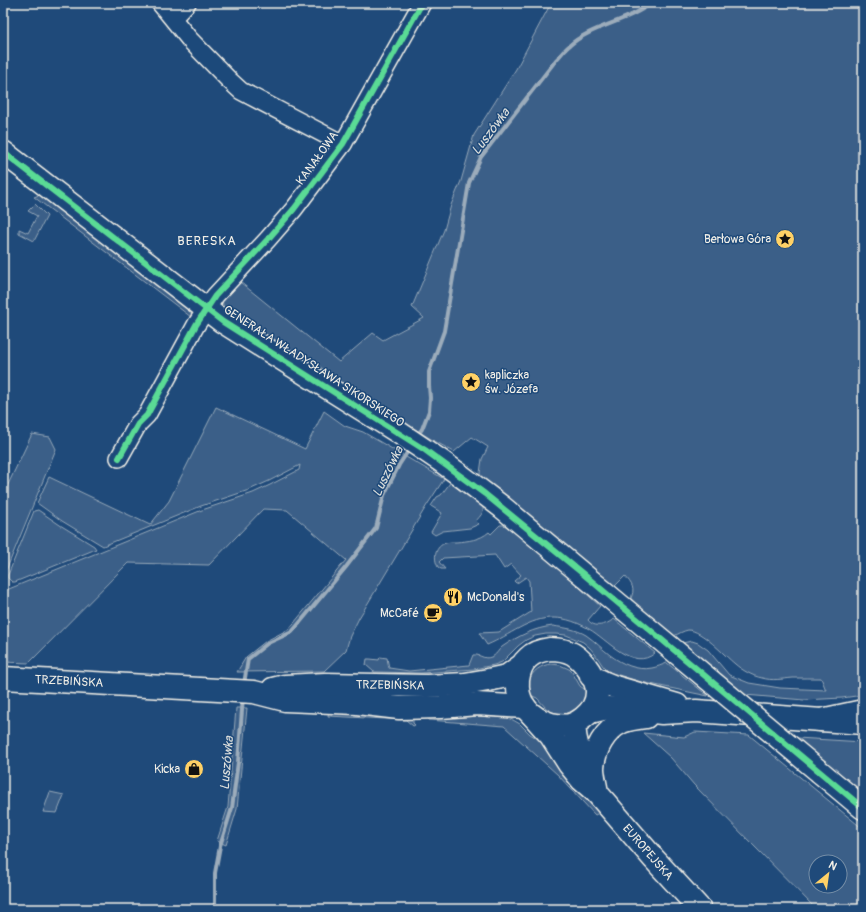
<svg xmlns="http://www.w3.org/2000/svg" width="866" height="912" viewBox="0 0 866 912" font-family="Pangolin,sans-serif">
	<rect width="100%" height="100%" fill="#1f4a7a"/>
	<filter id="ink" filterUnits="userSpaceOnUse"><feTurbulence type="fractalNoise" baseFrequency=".025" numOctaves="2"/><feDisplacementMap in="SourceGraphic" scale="8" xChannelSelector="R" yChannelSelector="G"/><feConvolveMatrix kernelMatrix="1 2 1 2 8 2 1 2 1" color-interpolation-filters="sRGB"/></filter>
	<g filter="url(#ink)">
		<!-- green -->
		<g fill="#3a5f88" stroke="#97a8b8" fill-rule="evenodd">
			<path d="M551,3H863V695L842,698L804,700L745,695L682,643L692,641L698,643L708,650L729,675L749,683L780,688L826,690L821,678C811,678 802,678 793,678C782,679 772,681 762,678C752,676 742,670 735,664C724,655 702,630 688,630C683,631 678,634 674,636L630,600C636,589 632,584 625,576L615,586L487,488L481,482L480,473L482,459L488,447L472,437L454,452L431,439L336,379L333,375L224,309L223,305L222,299L240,282L339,362L373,333L383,340L424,318L412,307L444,230L451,205L461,181L474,135L516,69Z"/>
			<path d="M39,195L46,196L191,311V317L34,197Z"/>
			<path d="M35,204L47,216L34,241L19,233V229L28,233L37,216L28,211Z"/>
			<path d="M216,407L305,449L324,411L345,426L363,432L444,479L427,505L359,618L350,636L346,650L324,671L237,672L246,657L266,641L289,629L346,560L287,510L263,509L209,565L128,563L29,663L3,662V600L4,591L202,510L253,493L270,485L299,470L300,465L269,481L249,490L201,506L103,546L62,521L37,503L49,477L150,525L169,501Z"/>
			<path d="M32,434L50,437L56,449L3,578V495Z"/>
			<path d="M450,483L483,507C484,513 480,516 476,521L479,524L470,528L443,531L435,535L431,532L442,513L431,506L437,497L441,495Z"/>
			<path d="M38,510L60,525L94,546L96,549L15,582H12L8,578V575L34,511Z"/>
			<path d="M500,525H504L510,528L569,578L600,606L588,620C595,629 606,625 614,619L655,653C633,672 607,639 589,629C579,623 566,618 554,618C530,617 509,636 487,645L479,633L499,632L531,612L529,581L526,577L517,583H516L514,581L521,575L511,564L504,569L495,555L443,558L439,562L445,569H441L438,567C433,558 435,546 446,543C449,542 453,542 456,542C468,541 480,540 489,532L491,534Z"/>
			<path d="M553,626C565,628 576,629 586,635C595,641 602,649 610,655C622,664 637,671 652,668C657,667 662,665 667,663L708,696L641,682L609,672L603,666L595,654L590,648L583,642L566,635L556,634H546L535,636L526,640L518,646L502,662L494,665L474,669L421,673L378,672H374L366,665L367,659H370L379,660L380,657L387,658L389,668L409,671L469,665L473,655C481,654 483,660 491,657C496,656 498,650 502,647C518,636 534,628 553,626Z"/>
			<path d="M551,664L560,665L569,669L572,672L580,686L588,692L583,705L570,714H559L552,712L546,708L537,698L528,694C528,690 528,685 529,681C532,671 541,665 551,664Z"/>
			<path d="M236,708H247L237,809L226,845L217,841L228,807Z"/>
			<path d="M329,710L413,715V723L415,725L413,726L406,720L328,716Z"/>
			<path d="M478,716L507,718L513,720L520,724L530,734L543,742L565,776L577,791L592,805L599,813L595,815L558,775L504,726L429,720L426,717L447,718Z"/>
			<path d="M695,732L749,735L863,829V909H816L694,785L671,758L643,733L684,737ZM816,862H840V886H816Z"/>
			<path d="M797,738L863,742V794Z"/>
			<path d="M50,792L64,795L57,813L43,812Z"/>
		</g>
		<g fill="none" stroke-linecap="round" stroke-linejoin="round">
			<!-- stream -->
			<g stroke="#9cacbb" stroke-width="4">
				<path d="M416,437L422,429L429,411L430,398L429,386V372L444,331L469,183L481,157L556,60C560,56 564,50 569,46C590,26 628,22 651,3"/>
				<path d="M244,684L248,659L268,643L292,632L346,567L376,528L384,495L399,465L410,448"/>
				<path d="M217,909L215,903V873L220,846L232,808L238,762L243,697"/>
			</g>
			<defs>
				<g id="street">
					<path d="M160,3L190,40L229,80L241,91L343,144"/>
					<path d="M173,18L187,3"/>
					<path d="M119,458L138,424L147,415L196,325L215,296L268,239L294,209L343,144L422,3"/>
				</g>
				<g id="secondary">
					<path d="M3,152L223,322L398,432L441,461L460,475L502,507L623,608"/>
					<path d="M550,649C558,649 566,650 573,654C584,661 597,679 597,692C597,703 591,712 583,718C579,721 574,724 570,725C564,726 557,725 551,724C530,718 516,703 518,680C519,672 522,663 528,658C534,652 542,650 550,649Z"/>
					<path d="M591,676L605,683L615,687L677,705"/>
					<path d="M3,678L254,692L285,700L357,703L399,708L441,707L477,704L525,707"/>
					<path d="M273,689L285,686L325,684L427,686L465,684L488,680L507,676L522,665"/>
					<path d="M590,712L608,708L627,709L662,713L696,711L863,723"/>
					<path d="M533,716L551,736L569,764L582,780L597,793L654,859L700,909"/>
					<path d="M574,724C575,743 580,759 589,776"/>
					<path d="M820,772L863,808"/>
					<path d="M597,793C596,785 593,776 593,768C594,750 605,730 622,722C629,719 638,718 646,717"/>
				</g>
				<path id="highway" d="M821,720L863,711"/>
			</defs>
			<!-- street casing -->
			<use href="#street" stroke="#f4f1e8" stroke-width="20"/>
			<!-- secondary casing -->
			<use href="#secondary" stroke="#f4f1e8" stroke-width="25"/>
			<!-- highway casing -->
			<use href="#highway" stroke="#f4f1e8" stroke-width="25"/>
			<!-- street -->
			<use href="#street" stroke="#1f4a7a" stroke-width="17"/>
			<!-- secondary -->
			<use href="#secondary" stroke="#1f4a7a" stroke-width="22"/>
			<!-- highway -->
			<use href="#highway" stroke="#1f4a7a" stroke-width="22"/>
			<defs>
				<path id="secondary-bridge" d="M623,608L820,772"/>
			</defs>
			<!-- secondary-bridge casing -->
			<use href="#secondary-bridge" stroke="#f4f1e8" stroke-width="25" stroke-linecap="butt"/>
			<!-- secondary-bridge -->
			<use href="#secondary-bridge" stroke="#1f4a7a" stroke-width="22"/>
			<defs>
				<g id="cycleway">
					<path d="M3,152L223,322L425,450L485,494L582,573L863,808"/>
					<path d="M119,458L138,424L147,415L196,325L215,296L268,239L294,209L343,144L422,3"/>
				</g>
			</defs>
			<!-- cycleway casing -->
			<use href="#cycleway" stroke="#1f4a7a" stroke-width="8"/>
			<!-- cycleway -->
			<use href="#cycleway" stroke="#5adb95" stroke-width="6"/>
		</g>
	</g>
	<!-- icons -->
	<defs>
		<symbol id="sight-disc" viewBox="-11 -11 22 22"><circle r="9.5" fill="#ffd166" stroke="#1f4a7a"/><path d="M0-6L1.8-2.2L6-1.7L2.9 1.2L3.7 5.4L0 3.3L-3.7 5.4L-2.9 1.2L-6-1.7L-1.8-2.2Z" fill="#111"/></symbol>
		<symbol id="restaurant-disc" viewBox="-11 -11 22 22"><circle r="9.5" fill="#ffd166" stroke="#1f4a7a"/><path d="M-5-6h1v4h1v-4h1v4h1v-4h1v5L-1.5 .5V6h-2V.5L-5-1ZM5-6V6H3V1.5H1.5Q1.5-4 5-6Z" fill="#111"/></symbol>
		<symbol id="cafe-disc" viewBox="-11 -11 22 22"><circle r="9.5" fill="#ffd166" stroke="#1f4a7a"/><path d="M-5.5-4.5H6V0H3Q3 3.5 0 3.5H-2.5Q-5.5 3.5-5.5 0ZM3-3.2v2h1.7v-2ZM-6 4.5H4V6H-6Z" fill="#111"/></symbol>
		<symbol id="shop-disc" viewBox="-11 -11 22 22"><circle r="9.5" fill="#ffd166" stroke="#1f4a7a"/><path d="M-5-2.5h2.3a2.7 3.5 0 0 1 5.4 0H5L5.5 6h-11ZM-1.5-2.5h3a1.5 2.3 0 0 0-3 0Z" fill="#111"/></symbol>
	</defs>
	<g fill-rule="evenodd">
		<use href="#sight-disc" x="774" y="228" width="22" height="22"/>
		<use href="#sight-disc" x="460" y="371" width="22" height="22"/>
		<use href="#restaurant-disc" x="442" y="586" width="22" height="22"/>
		<use href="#cafe-disc" x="422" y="602" width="22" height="22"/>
		<use href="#shop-disc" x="183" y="758" width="22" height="22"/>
	</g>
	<g text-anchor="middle" stroke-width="3" stroke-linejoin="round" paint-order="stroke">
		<!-- street labels -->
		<g font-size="12" fill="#f4f1e8" stroke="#1f4a7a">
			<text transform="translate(317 158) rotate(-54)" y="4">KANAŁOWA</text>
			<text transform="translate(314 366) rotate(33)" y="4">GENERAŁA WŁADYSŁAWA SIKORSKIEGO</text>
			<text transform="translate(69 681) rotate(3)" y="4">TRZEBIŃSKA</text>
			<text transform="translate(390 685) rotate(1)" y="4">TRZEBIŃSKA</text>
			<text transform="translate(648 852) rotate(49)" y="4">EUROPEJSKA</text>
		</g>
		<!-- poi labels -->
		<g font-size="12" fill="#f4f1e8" stroke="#1f4a7a" text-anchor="end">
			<text x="771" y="243">Berłowa Góra</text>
			<text x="485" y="379" text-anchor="start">kapliczka<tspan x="485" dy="14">św. Józefa</tspan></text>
			<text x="467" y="601" text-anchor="start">McDonald's</text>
			<text x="419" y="617">McCafé</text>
			<text x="180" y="773">Kicka</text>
		</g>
		<!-- water labels -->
		<g font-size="13" font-style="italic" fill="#dee0dd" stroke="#1f4a7a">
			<text transform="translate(490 131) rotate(-53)" y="5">Luszówka</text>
			<text transform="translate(387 471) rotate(-64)" y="5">Luszówka</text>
			<text transform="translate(226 763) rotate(-85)" y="5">Luszówka</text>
		</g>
		<!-- neighbourhood labels -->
		<g font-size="13" letter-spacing="1" fill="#f4f1e8" stroke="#1f4a7a">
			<text x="207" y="245">BERESKA</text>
		</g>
	</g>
	<!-- margin -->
	<rect width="866" height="912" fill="none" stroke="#1f4a7a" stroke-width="16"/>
	<rect x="8" y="8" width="850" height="896" fill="none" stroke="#f4f1e8" stroke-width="1.5" filter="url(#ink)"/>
	<!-- north arrow -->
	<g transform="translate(828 874) rotate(29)"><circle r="19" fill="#1f4a7a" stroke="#748da6"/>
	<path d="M0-3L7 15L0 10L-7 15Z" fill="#ffd166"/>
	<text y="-6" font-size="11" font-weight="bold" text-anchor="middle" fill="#f4f1e8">N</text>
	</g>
</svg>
